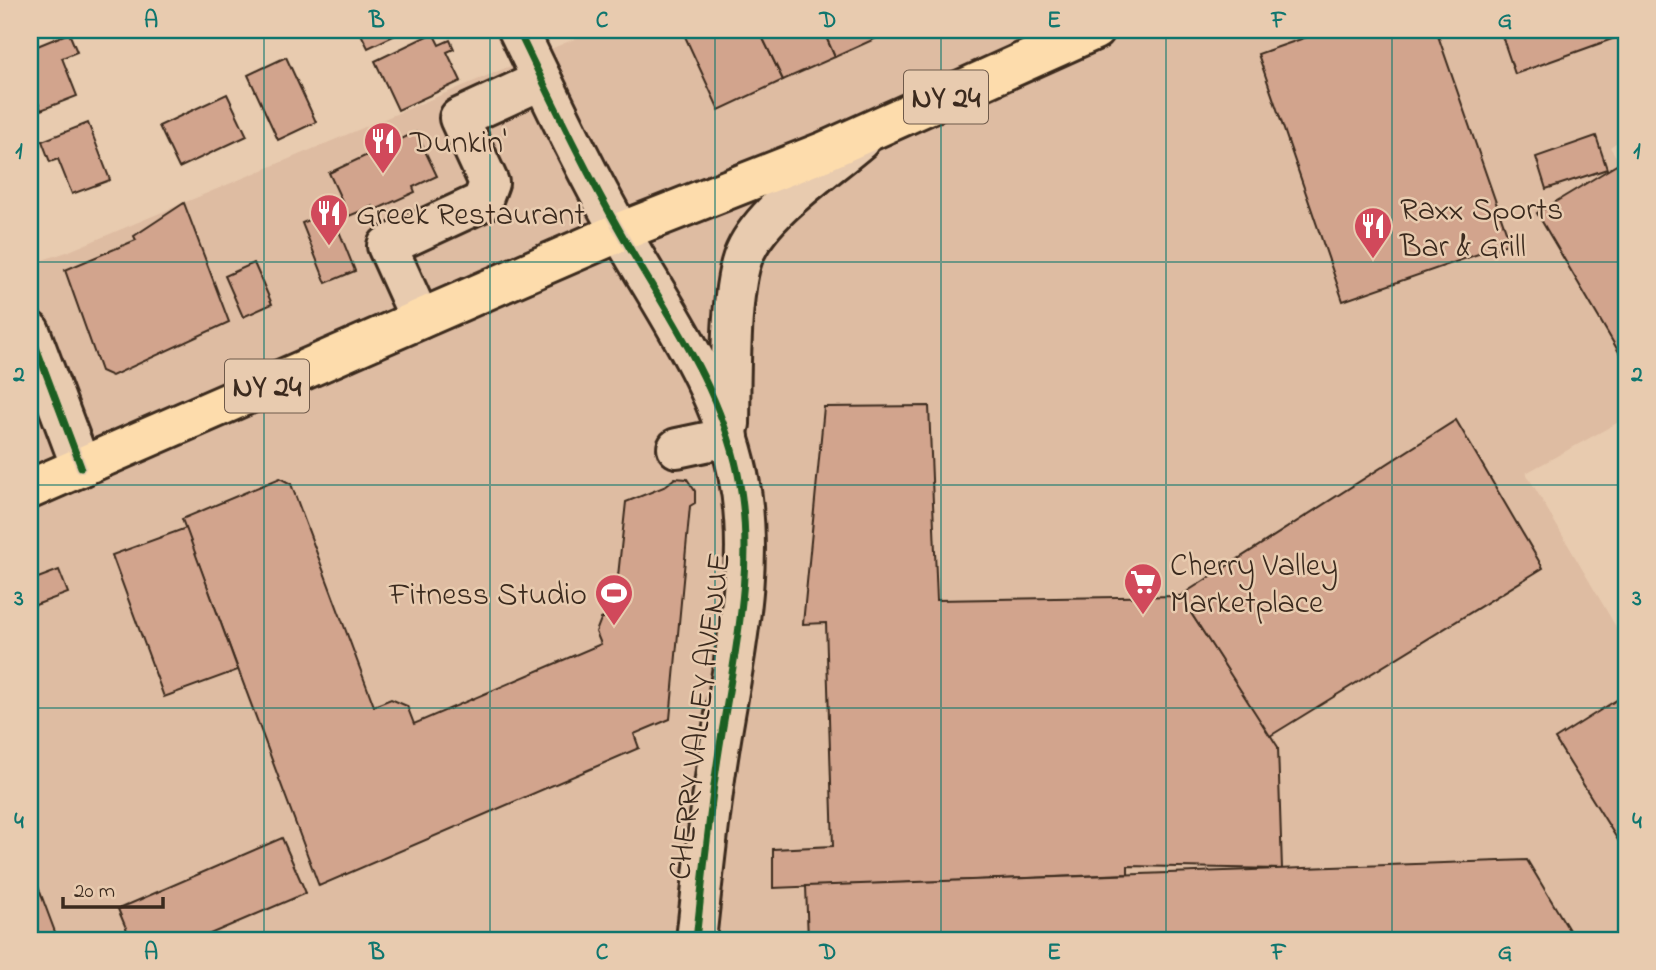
<svg xmlns="http://www.w3.org/2000/svg" width="1656" height="970" viewBox="0 0 1656 970" font-family="'Indie Flower',sans-serif">
	<rect width="100%" height="100%" fill="#e8cbaf"/>
	<filter id="ink" filterUnits="userSpaceOnUse"><feTurbulence type="fractalNoise" baseFrequency=".0143" numOctaves="2"/><feDisplacementMap in="SourceGraphic" scale="14" xChannelSelector="R" yChannelSelector="G"/><feConvolveMatrix kernelMatrix="1 2 1 2 8 2 1 2 1" color-interpolation-filters="sRGB"/></filter>
	<g filter="url(#ink)">
		<!-- built -->
		<path fill="#debca2" d="M596,30H1626V136L1610,147L1626,173V418L1526,473L1626,644V940H30V264L67,252Z"/>
		<!-- building -->
		<g fill="#d2a48d" stroke="#3b2a1e" stroke-width="2">
			<path d="M359,30H406L368,48Z"/>
			<path d="M682,30H759L783,80L719,110Z"/>
			<path d="M759,30H823L835,57L783,80Z"/>
			<path d="M823,30H889L890,32L835,57Z"/>
			<path d="M1327,30H1436L1510,243L1343,301L1258,54Z"/>
			<path d="M1500,30H1626V34L1515,74Z"/>
			<path d="M69,33L77,52L62,58L77,96L41,110L30,81V49Z"/>
			<path d="M433,33L439,45L450,40L454,49L447,52L461,81L398,110L375,61Z"/>
			<path d="M286,57L316,122L278,140L248,75Z"/>
			<path d="M227,94L247,136L179,168L159,126Z"/>
			<path d="M88,123L110,180L72,194L58,159L50,162L42,141Z"/>
			<path d="M416,132L437,176L413,187L415,192L375,210L373,206L349,216L329,173Z"/>
			<path d="M1596,136L1607,169L1546,189L1536,157Z"/>
			<path d="M1623,161L1626,166V364L1537,213Z"/>
			<path d="M184,203L229,322L112,376L101,371L65,270L136,240L134,236Z"/>
			<path d="M331,211L355,271L326,283L302,223Z"/>
			<path d="M254,263L272,304L243,317L225,276Z"/>
			<path d="M929,406L937,600L1180,596L1278,747L1282,869L1128,866V874L773,888V849L833,846L826,623L803,624L824,407Z"/>
			<path d="M1456,420L1543,568L1270,736L1180,596Z"/>
			<path d="M280,478L291,484L374,706L391,699L407,706L414,724L601,644L596,632L601,619L614,613L626,502L664,487L675,478L687,479L695,491V503L690,506L670,719L634,734L639,748L319,886L182,519Z"/>
			<path d="M186,528L238,670L164,697L112,555Z"/>
			<path d="M59,570L68,593L30,607V581Z"/>
			<path d="M1626,694V853L1555,739Z"/>
			<path d="M282,838L306,893L196,940H131L118,909Z"/>
			<path d="M1527,860L1575,940H808L806,886Z"/>
			<path d="M30,865L58,940H30Z"/>
		</g>
		<g fill="none" stroke-linecap="round" stroke-linejoin="round">
			<defs>
				<g id="minor">
					<path d="M518,30C551,98 583,167 621,233C665,311 719,383 738,474C757,565 733,661 719,751C709,814 703,877 696,940"/>
					<path d="M420,319L387,246L482,202L489,183L459,118L542,80"/>
					<path d="M30,331L81,467"/>
					<path d="M730,424C731,383 729,286 745,252C764,210 825,170 860,140"/>
					<path d="M677,448L729,437"/>
				</g>
				<path id="major" d="M30,489L620,232L823,152L1095,30"/>
			</defs>
			<!-- minor casing -->
			<use href="#minor" stroke="#3b2a1e" stroke-width="44"/>
			<!-- major casing -->
			<use href="#major" stroke="#3b2a1e" stroke-width="44"/>
			<!-- minor -->
			<use href="#minor" stroke="#e8cbaf" stroke-width="38"/>
			<!-- major -->
			<use href="#major" stroke="#fddcac" stroke-width="38"/>
			<defs>
				<g id="cycleway">
					<path d="M518,30C551,98 583,167 621,233C665,311 719,383 738,474C757,565 733,661 719,751C709,814 703,877 696,940"/>
					<path d="M30,331L81,467"/>
				</g>
			</defs>
			<!-- cycleway casing -->
			<use href="#cycleway" stroke="#e8cbaf" stroke-width="11"/>
			<!-- cycleway -->
			<use href="#cycleway" stroke="#1b5e20" stroke-width="7"/>
		</g>
	</g>
	<!-- grid -->
	<path fill="none" stroke="#0f766e" stroke-width="2" stroke-opacity="0.55" d="M264,30V940M490,30V940M715,30V940M941,30V940M1166,30V940M1392,30V940M30,262H1626M30,485H1626M30,708H1626"/>
	<!-- icons -->
	<defs>
		<symbol id="restaurant-pin" viewBox="-11 -11 22 30"><path d="M0 17L-7.5 6A9.5 9.5 0 1 1 7.5 6Z" fill="#d1495b" stroke="#e8cbaf"/><path d="M-5-6h1v4h1v-4h1v4h1v-4h1v5L-1.5 .5V6h-2V.5L-5-1ZM5-6V6H3V1.5H1.5Q1.5-4 5-6Z" fill="#fff"/></symbol>
		<symbol id="supermarket-pin" viewBox="-11 -11 22 30"><path d="M0 17L-7.5 6A9.5 9.5 0 1 1 7.5 6Z" fill="#d1495b" stroke="#e8cbaf"/><path d="M-6-5.5h2.5l.6 2H6L4.5 2H-2.5L-4.4-4H-6ZM-1.5 3.2a1.3 1.3 0 1 0 .1 0ZM3 3.2a1.3 1.3 0 1 0 .1 0Z" fill="#fff"/></symbol>
		<symbol id="stadium-pin" viewBox="-11 -11 22 30"><path d="M0 17L-7.5 6A9.5 9.5 0 1 1 7.5 6Z" fill="#d1495b" stroke="#e8cbaf"/><path d="M0-5a6.5 5 0 1 0 0 10a6.5 5 0 1 0 0-10ZM-3.5-1.8h7v3.6h-7Z" fill="#fff"/></symbol>
	</defs>
	<g fill-rule="evenodd">
		<use href="#restaurant-pin" x="361" y="119" width="44" height="60"/>
		<use href="#restaurant-pin" x="307" y="191" width="44" height="60"/>
		<use href="#restaurant-pin" x="1351" y="204" width="44" height="60"/>
		<use href="#supermarket-pin" x="1121" y="560" width="44" height="60"/>
		<use href="#stadium-pin" x="592" y="571" width="44" height="60"/>
	</g>
	<g text-anchor="middle" stroke-width="5" stroke-linejoin="round" paint-order="stroke">
		<!-- shield labels -->
		<g fill="#e8cbaf" stroke="#6f5a4a" stroke-width="2">
			<rect x="904" y="70.5" width="84" height="53" rx="5"/>
			<rect x="225" y="359.5" width="84" height="53" rx="5"/>
		</g>
		<g font-size="30" font-weight="bold" fill="#3b2a1e">
			<text x="946" y="107">NY 24</text>
			<text x="267" y="396">NY 24</text>
		</g>
		<!-- poi labels -->
		<g font-size="32" fill="#3b2a1e" stroke="#e8cbaf" text-anchor="start">
			<text x="410" y="152">Dunkin'</text>
			<text x="1400" y="219">Raxx Sports<tspan x="1400" dy="37">Bar &amp; Grill</tspan></text>
			<text x="356" y="224">Greek Restaurant</text>
			<text x="1170" y="575">Cherry Valley<tspan x="1170" dy="37">Marketplace</tspan></text>
			<text x="587" y="604" text-anchor="end">Fitness Studio</text>
		</g>
		<!-- street labels -->
		<g font-size="32" fill="#3b2a1e" stroke="#e8cbaf">
			<text transform="translate(698 716) rotate(-83)" y="11">CHERRY VALLEY AVENUE</text>
		</g>
	</g>
	<!-- margin -->
	<rect width="1656" height="970" fill="none" stroke="#e8cbaf" stroke-width="77"/>
	<!-- scale -->
	<path d="M63 897v10h100v-10" fill="none" stroke="#3b2a1e" stroke-width="3.5"/>
	<text x="74" y="897" font-size="21" fill="#3b2a1e" stroke="#e8cbaf" stroke-width="5" paint-order="stroke">20 m</text>
	<rect x="38" y="38" width="1580" height="894" fill="none" stroke="#0f766e" stroke-width="2.5"/>
	<g font-size="23" text-anchor="middle" font-weight="bold" fill="#0f766e">
		<text x="151" y="27">A</text>
		<text x="377" y="27">B</text>
		<text x="602" y="27">C</text>
		<text x="828" y="27">D</text>
		<text x="1054" y="27">E</text>
		<text x="1279" y="27">F</text>
		<text x="1505" y="27">G</text>
		<text x="19" y="158">1</text>
		<text x="1637" y="158">1</text>
		<text x="19" y="381">2</text>
		<text x="1637" y="381">2</text>
		<text x="19" y="605">3</text>
		<text x="1637" y="605">3</text>
		<text x="19" y="828">4</text>
		<text x="1637" y="828">4</text>
		<text x="151" y="959">A</text>
		<text x="377" y="959">B</text>
		<text x="602" y="959">C</text>
		<text x="828" y="959">D</text>
		<text x="1054" y="959">E</text>
		<text x="1279" y="959">F</text>
		<text x="1505" y="959">G</text>
	</g>
</svg>
